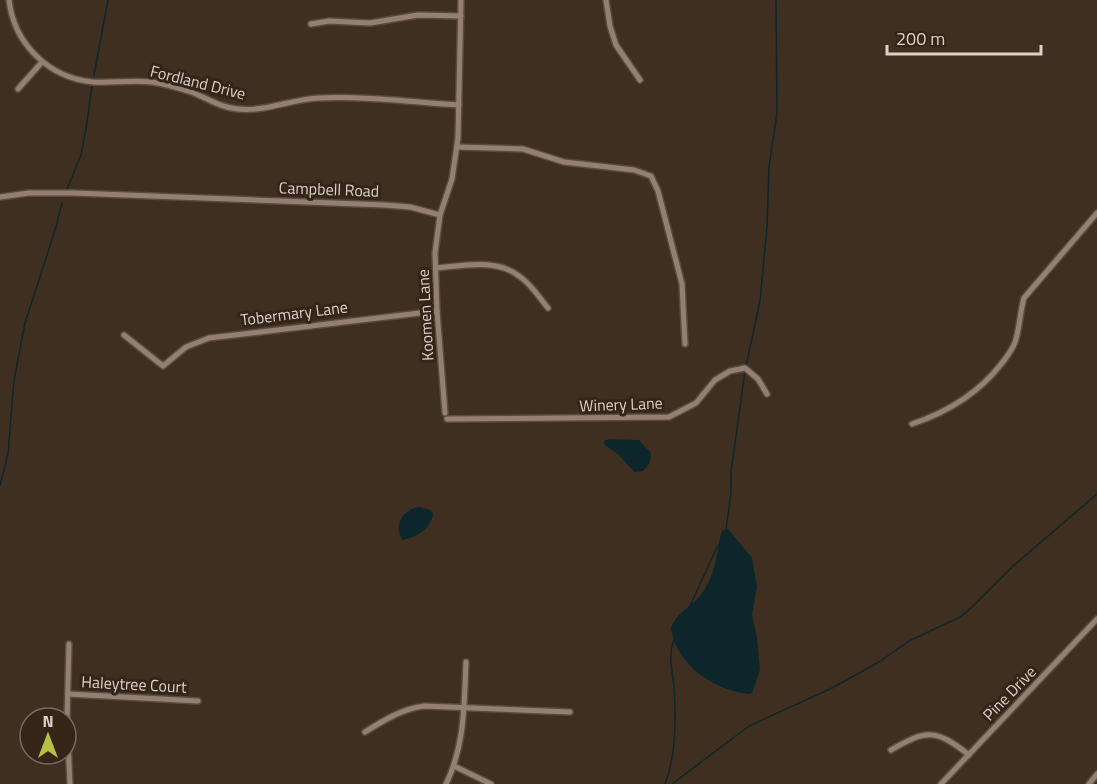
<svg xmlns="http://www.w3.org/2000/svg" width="1097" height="784" viewBox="0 0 1097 784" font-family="'Titillium Web',sans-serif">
	<rect width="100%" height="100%" fill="#3f2f21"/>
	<!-- water -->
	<g fill="#0d262b">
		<path d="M609,439L639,440L651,453C651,461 649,466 643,471L634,472L619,455L605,445L604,441Z"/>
		<path d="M419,507L431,510L433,514C431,529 417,537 402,540C393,525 403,509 419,507Z"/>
		<path d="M728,529L752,558L757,587L752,614L757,638L760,670L752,693L748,694C714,690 676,665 671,628C676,613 689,608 699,597C715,578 716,557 721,534L723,530Z"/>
	</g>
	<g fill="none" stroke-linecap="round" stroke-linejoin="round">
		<!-- stream -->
		<g stroke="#0d262b" stroke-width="1.5">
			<path d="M94,75L108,0"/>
			<path d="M87,122L92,85"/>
			<path d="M67,189L81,155L87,123"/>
			<path d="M746,366L760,301L767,227L769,167L777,113L776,0"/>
			<path d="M0,485L8,454L14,380L25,323L56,227L62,203"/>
			<path d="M726,530L731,493V472L745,371"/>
			<path d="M690,606L718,545"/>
			<path d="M665,784C676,757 676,715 674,686C672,670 668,656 674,640"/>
			<path d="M672,784L749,726L832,688L879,662L909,641L960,617L971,608L1012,567L1097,494"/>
		</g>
		<defs>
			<g id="minor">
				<path d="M9,0C14,44 49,78 93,82C112,83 132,80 152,82C165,84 179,88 191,92C207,98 221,108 238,109C265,112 292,99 319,98C365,96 413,102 459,105"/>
				<path d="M606,0L610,26L616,45L640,80"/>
				<path d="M311,24L329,21L370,23L418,15L461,16"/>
				<path d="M18,89L42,62"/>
				<path d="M457,147L523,149L564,162L634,170L651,176L658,191L682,284L685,344"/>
				<path d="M0,197L29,193H74L385,205L410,207L440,215"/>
				<path d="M436,268C462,266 496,258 519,276C531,284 539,297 548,308"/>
				<path d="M124,335L163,366L186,347L209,338L437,311"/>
				<path d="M445,413L437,311L435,253L440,215L452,179L458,138L461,0"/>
				<path d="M447,419L669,417L696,403L715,380L730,371L745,368L758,379L767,394"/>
				<path d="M912,424C948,412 979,393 1002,363C1008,355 1014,348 1016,339C1020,325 1020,312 1024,298L1097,213"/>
				<path d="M69,644L67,719L70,784"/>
				<path d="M68,694L198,701"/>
				<path d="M365,732C384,720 402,709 424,706L570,712"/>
				<path d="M891,750C927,729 936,729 969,755"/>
				<path d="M454,766L491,784"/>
				<path d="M446,784C465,745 464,705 466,662"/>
				<path d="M941,784L1097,619"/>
				<path d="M1089,784L1097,774"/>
			</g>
		</defs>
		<!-- minor casing -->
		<use href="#minor" stroke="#584b3f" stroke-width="8"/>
		<!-- minor -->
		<use href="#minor" stroke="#938071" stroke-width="5"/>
	</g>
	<g text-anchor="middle" stroke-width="6" stroke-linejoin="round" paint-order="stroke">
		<!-- street labels -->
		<g font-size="16" fill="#dcd1c9" stroke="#342518">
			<text transform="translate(198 82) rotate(14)" y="6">Fordland Drive</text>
			<text transform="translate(329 189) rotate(2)" y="6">Campbell Road</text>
			<text transform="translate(294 313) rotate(-7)" y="6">Tobermary Lane</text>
			<text transform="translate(425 315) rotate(-93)" y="6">Koomen Lane</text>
			<text transform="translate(621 404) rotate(-2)" y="6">Winery Lane</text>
			<text transform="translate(134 684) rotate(3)" y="6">Haleytree Court</text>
			<text transform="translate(1009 693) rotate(-46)" y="6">Pine Drive</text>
		</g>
	</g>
	<!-- north arrow -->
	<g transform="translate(48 736)"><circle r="28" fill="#342518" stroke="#776a5f" stroke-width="1.5"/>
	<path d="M0-4.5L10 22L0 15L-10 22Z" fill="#b9c046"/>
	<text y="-9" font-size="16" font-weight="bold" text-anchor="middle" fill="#dcd1c9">N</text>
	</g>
	<!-- scale -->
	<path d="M887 45v9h154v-9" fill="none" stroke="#dcd1c9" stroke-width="3"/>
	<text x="896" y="45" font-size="18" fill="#dcd1c9" stroke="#342518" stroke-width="4.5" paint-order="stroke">200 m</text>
</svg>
